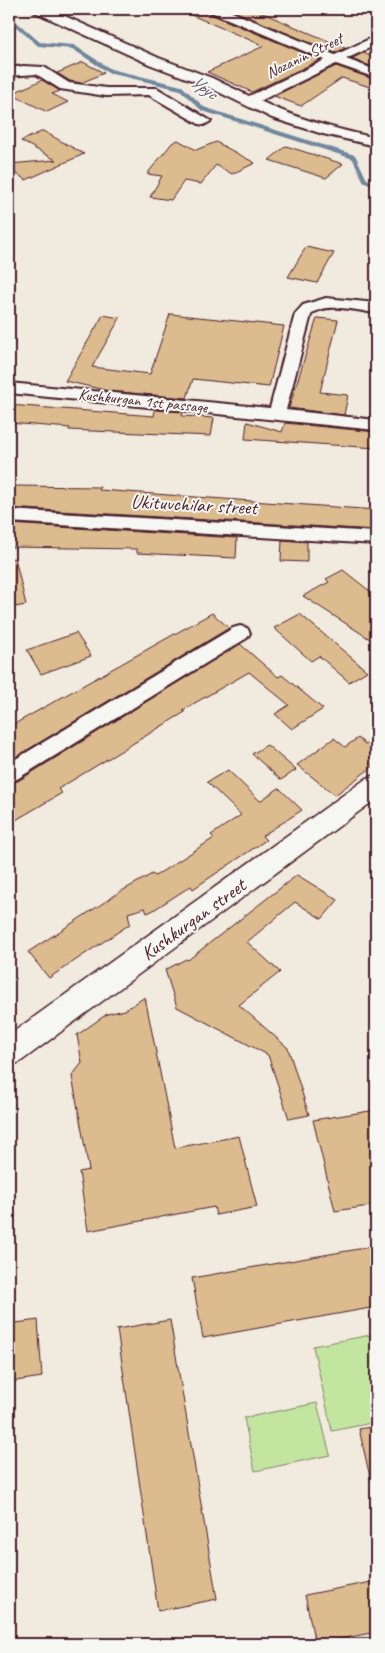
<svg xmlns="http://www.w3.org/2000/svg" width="385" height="1653" viewBox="0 0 385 1653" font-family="Caveat,sans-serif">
	<rect width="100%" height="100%" fill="#f1eade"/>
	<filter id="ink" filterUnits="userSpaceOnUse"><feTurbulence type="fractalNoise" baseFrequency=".02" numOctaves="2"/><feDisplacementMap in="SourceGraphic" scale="10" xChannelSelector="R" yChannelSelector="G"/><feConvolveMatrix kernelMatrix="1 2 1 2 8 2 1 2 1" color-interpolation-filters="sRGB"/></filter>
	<g filter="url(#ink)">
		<!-- green -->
		<g fill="#c2e6a0" stroke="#868266">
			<path d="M376,1334V1422L332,1431L313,1346Z"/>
			<path d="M317,1403L330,1455L255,1471L244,1418Z"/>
		</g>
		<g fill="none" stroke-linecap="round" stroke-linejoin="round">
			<!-- stream -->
			<path stroke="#70879e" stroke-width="4" d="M9,18L39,44L73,47L110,71L181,88L203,109L354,157L365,180L376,187"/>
		</g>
		<!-- building -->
		<g fill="#dcbb8f" stroke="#4a1f2b">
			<path d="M177,9H207L210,14L320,60L252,92L207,72L264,46Z"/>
			<path d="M229,9H253L345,48L335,53Z"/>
			<path d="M363,53L376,58V68L351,59Z"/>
			<path d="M83,62L104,73L81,83L70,81L57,73Z"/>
			<path d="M336,66L376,80V89L342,78L301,106L274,96Z"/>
			<path d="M42,80L60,91L52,94L68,102L47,112L11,94Z"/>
			<path d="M43,131L84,154L26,180L9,169V164L56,160L21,141Z"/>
			<path d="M178,140L196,150L216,142L255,163L232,174L216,165L201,184L184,181L171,200L150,197L162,176L147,174L172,143Z"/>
			<path d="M286,146L343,164L326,178L269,160Z"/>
			<path d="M306,247L334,253L317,283L288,277Z"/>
			<path d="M170,314L284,326L269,387L193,379L187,398L109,391L65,381L103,315L120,318L92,367L150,374Z"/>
			<path d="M317,318L338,320L320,392L348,395L344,415L289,408Z"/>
			<path d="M9,405L154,416L155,410L183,412L182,416L214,418L211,436L92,431L69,430L70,428L9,423Z"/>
			<path d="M247,422L282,432L285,423L376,432V448L245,439Z"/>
			<path d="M14,486L100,487L99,490L376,510V530L9,508V492H13Z"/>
			<path d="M9,524L237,538L236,558L137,553V549L9,547Z"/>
			<path d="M282,540L307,542V562L281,561Z"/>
			<path d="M15,558L26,605L9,608V559Z"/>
			<path d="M343,570L376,596V643L303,596L329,582L326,579Z"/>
			<path d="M212,613L229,628L9,761V727Z"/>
			<path d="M300,614L367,671L349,682L319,656L311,661L274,628Z"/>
			<path d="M76,633L91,656L41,674L27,650Z"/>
			<path d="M240,644L278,677L282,675L323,709L292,729L275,714L289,705L249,672L193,704L183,710L185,712L58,789L62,793L9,824V783L18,781Z"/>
			<path d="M376,733V764L335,795L297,765L334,738L345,747L358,738L366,745Z"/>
			<path d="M267,745L296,770L281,780L252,754Z"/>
			<path d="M228,770L260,801L279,788L302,810L262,836L266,840L193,889L191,886L152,911L147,913L145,908L128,913L130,924L49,978L28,952L120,892L152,874L155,876L214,838L211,835L241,815L207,782Z"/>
			<path d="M297,875L338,900L322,919L295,902L247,942L280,972L239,1005L288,1048L309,1115L289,1119L268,1055L177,1007L165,970L186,959L188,960Z"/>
			<path d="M145,997L175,1148L239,1136L257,1207L216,1215L214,1207L88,1231L79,1172L89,1170L72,1076L82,1063L77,1035L107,1014L125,1010Z"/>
			<path d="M376,1110V1205L335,1211L313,1120Z"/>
			<path d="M376,1246V1307L203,1338L192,1278Z"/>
			<path d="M38,1320L42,1377L9,1382V1324Z"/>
			<path d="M170,1320L217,1599L158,1611L117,1329Z"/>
			<path d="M376,1426V1476L370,1477L359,1429Z"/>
			<path d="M376,1581V1632L315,1644L305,1595Z"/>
		</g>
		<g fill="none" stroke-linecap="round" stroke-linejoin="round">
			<defs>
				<g id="street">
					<path d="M33,9H49L159,58L212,78L249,96L325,60L211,12L209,9H225L335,55L376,36V45L346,59L376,70V78L336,64L260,101C297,119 336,129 376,138V146L323,134L272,118L202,84L149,64L35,12Z"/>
					<path d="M23,66L44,67L69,83L106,88H157L211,121L204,125L199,124L149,95L106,96L60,89L36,74L9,76V68Z"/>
					<path d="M326,298L376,303V313C359,311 324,301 311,315L286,410L376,420V430L9,393V383L270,408L295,314L303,305Z"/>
					<path d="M9,510L376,532V544L9,522Z"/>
					<path d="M240,626L247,628L250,633L247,638L17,779L9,781V763L233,628Z"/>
				</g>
				<path id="secondary" d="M376,775V799L20,1062L9,1066V1035L367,778Z"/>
			</defs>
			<!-- street casing -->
			<use href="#street" stroke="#4a1f2b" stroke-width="4"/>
			<!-- secondary casing -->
			<use href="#secondary" stroke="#4a1f2b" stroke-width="3"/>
			<!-- street -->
			<use href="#street" fill="#f6f6f2" fill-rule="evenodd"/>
			<!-- secondary -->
			<use href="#secondary" fill="#f6f6f2" fill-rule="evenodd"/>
		</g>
	</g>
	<g text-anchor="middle" stroke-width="4" stroke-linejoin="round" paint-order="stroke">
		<!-- far-street labels -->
		<g font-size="16" fill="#4a1f2b" stroke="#f6f6f2">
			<text transform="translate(304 55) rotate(-26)" y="6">Nozanin Street</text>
			<text transform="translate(143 400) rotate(6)" y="6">Kushkurgan 1st passage</text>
		</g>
		<!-- far-water labels -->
		<g font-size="18" font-style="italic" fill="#5d5365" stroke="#f6f6f2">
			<text transform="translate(204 87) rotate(35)" y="6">Урус</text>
		</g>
		<!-- street labels -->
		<g font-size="20" fill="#4a1f2b" stroke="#f6f6f2">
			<text transform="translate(194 504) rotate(3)" y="7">Ukituvchilar street</text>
			<text transform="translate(193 919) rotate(-36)" y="7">Kushkurgan street</text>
		</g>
	</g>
	<!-- margin -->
	<rect width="385" height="1653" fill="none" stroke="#f6f6f2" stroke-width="30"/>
	<rect x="15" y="15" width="355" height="1623" fill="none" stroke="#4a1f2b" stroke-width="2" filter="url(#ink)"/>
</svg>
